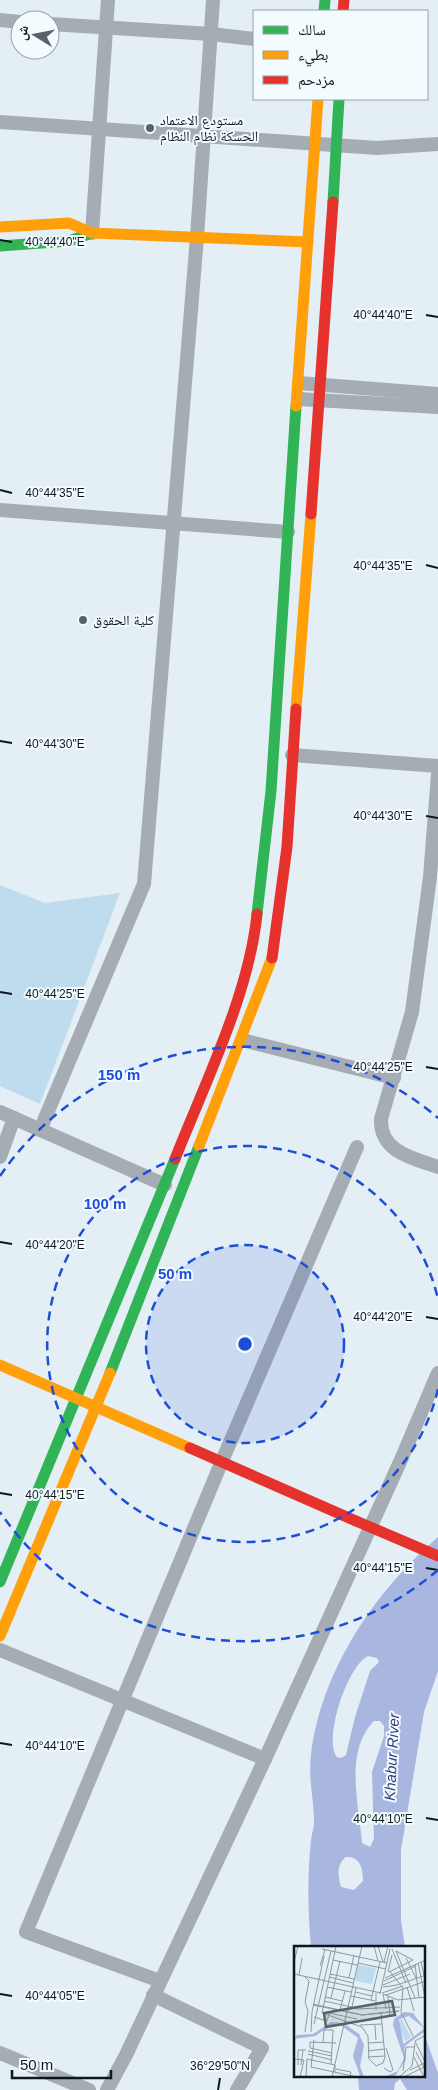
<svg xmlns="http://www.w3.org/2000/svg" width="438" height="2090" viewBox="0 0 438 2090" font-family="Arial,'Noto Naskh Arabic',sans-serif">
	<rect width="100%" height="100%" fill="#e3eef5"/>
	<!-- green -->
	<path fill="#bfdcee" d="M0,885L45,903L120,893L40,1104L0,1086Z"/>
	<!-- water -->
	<g fill="#a9b6df" fill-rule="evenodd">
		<path d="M438,1537V1671L424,1712L401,1850V1921L405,1947L311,1948C308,1913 307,1876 311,1841C311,1835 314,1829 314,1823C314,1799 308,1779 311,1755C321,1671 375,1591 438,1537ZM368,1656L377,1658L379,1662L370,1671L355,1717L346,1755L341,1758L337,1757C323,1740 347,1666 368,1656ZM374,1721H380L384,1726V1736L372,1772L374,1839L370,1847L362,1843C359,1805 344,1751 374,1721ZM346,1857C361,1856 363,1870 363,1881L354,1890L341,1887C338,1877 336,1864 346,1857Z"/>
		<path d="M424,2033L438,2073V2090H407L400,2079L395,2083L394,2090H359L358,2076H424Z"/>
	</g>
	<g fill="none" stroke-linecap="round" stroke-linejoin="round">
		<!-- street -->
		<g stroke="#a5acb3" stroke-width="14">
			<path d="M0,20L20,22"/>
			<path d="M50,24L211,34L254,39"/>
			<path d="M0,122L377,148L438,144"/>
			<path d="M92,233L108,0"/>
			<path d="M299,383L438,394"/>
			<path d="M298,399L438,407"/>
			<path d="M0,510L288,532"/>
			<path d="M292,755L438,766"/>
			<path d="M438,774L430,877L412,1012L381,1119C380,1152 412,1158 438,1167"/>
			<path d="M242,1040L394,1078"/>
			<path d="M0,1112L165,1185"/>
			<path d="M40,1130L144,884L197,237L213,0"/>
			<path d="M0,1157L14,1118"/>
			<path d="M0,1650L265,1759"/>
			<path d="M160,1981L26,1932L222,1461L357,1147"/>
			<path d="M153,1995L262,2048L237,2090"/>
			<path d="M0,2053L89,2090"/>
			<path d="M107,2090L126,2055L265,1759L400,1462L438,1373"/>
		</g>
		<!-- fast -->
		<g stroke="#30b455" stroke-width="11">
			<path d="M324,11L325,0"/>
			<path d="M333,202L339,99"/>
			<path d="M0,246L69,241L92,233"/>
			<path d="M257,914L271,791L296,406"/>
			<path d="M110,1373L199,1146"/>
			<path d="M0,1582L175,1159"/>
		</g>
		<!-- slow -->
		<g stroke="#ff9f0a" stroke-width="11">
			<path d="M0,227L69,223L92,233L308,242"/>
			<path d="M296,406L318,99"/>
			<path d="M296,709L311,514"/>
			<path d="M199,1146L272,958"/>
			<path d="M0,1365L190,1448"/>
			<path d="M0,1636L110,1373"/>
		</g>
		<!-- jam -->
		<g stroke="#e5322d" stroke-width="11">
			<path d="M343,11L344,0"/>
			<path d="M311,514L333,202"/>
			<path d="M272,958L287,847L296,709"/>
			<path d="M175,1159C205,1083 249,994 257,914"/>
			<path d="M190,1448L356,1521"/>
		</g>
		<!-- jam-bridge -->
		<path stroke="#e5322d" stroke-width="11" d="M356,1521L438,1556"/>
	</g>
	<!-- ticks -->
	<path fill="none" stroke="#0c181f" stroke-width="2" d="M0,240L12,242M426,315L438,317M0,490L12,493M426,565L438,568M0,741L12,743M426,816L438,818M0,992L12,994M426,1067L438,1069M0,1242L12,1244M426,1317L438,1319M0,1493L12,1495M426,1568L438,1570M0,1743L12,1745M426,1818L438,1820M0,1994L12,1996M218,2090L220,2078"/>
	<!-- distance rings -->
	<circle cx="245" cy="1344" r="99" fill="#1d4ed8" fill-opacity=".12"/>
	<g fill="none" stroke="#1d4ed8" stroke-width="2.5" stroke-dasharray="9 6">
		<circle cx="245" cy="1344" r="99"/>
		<path d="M438 1389A198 198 0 1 1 438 1299"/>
		<path d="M438 1570A297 297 0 0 1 0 1512M0 1176A297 297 0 0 1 438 1118"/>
	</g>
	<!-- markers -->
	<g fill="#57636a" stroke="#f4fbff" stroke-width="2">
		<circle cx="150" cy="128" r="5"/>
		<circle cx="83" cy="620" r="5"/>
	</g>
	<g text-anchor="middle" stroke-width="4" stroke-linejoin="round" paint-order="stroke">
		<!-- poi labels -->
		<g font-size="14" fill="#0c181f" stroke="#f4fbff" text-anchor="start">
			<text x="160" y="125">مستودع الاعتماد<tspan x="160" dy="16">الحسكة نظام النظام</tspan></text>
			<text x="93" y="625">كلية الحقوق</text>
		</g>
		<!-- water labels -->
		<g font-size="15" font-style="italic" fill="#333e80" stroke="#f4fbff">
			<text transform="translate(392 1757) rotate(-87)" y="5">Khabur River</text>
		</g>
	</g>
	<!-- overview -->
	<g transform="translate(294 1946)">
		<rect width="131" height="131" fill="#e3eef5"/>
		<path d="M64,19L82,22L78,38L61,35ZM107,72L117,91L111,95L105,78Z" fill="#bfdcee"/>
		<path d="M110,66L119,67L131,83L115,70L105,73L112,113L104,126L100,131H90L104,125L110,112L99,79L100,73ZM37,76L49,77L65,88L70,99L66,120L70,131L66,130L59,110L64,92L48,80L38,79L21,90L0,93L3,89L19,88Z" fill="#a9b6df"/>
		<path fill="none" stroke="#a9b6df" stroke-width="2.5" d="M108,105L110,99L132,83"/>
		<path fill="none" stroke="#8d989f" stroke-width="1" d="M42,0L28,67L68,81L74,90L75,113L82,120L89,117L91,111L87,67M80,0L84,15M84,0L89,16M28,3L93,17M98,3L112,37M102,5L121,52M102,5L119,14M112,12L122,32M39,14L63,19M0,16L4,0M90,16L94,0M127,16L132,38M64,17L92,23M124,17L131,51M121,18L125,52M26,20L31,4M94,26L98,9M95,26L119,14M96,26L109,42L107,66L119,90M0,28L87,47M36,28L60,33M5,29L8,12M35,31L59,37M55,32L60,9M91,32L132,14M90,35L122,20M89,39L116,28M33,41L57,46M89,41L103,39L132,29M113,41L120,65M61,46L78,50M88,47L109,40M86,48L96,3M89,48L104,54L132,51M89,48L92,63M92,49L132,35M57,50L81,55M94,50L96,71M31,51L48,55M37,52L46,15M77,54L86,16M30,55L62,62M19,59L68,69L105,65L68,69L19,58M58,61L62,42M62,63L106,61M46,64L51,45M82,64V47M20,71L33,75L34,71M34,72L35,67L63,73M63,76L88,72M20,78L37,5M66,79L88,78M81,79L82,94M11,86L14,65L11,56L15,35L11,31M17,86L18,66L30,10M132,89L121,95L132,118M20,94L17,121L63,131M29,96L30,84H39L37,118M74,97L90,96M14,105L38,110M74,105L91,103M122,106L132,125M38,107L16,102V96L42,97M14,108L38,114M74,111L91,110M120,111L130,131M0,113L10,114L6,131M4,119V104H12M7,119L9,104M90,122L96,126L99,124L92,102M42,123L57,126L56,130M116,124L131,117M109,125L112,101H120M12,131L13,113L41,119V126M38,131L68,0M105,131L118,120L121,97M110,131L132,120"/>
		<path fill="#57636a" fill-opacity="0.15" stroke="#57636a" stroke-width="2.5" d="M98,55L101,69L32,81L30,67Z"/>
		<rect width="131" height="131" fill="none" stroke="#0c181f" stroke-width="2.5"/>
	</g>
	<g font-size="12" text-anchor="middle" fill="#0c181f" stroke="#f4fbff" stroke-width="4" stroke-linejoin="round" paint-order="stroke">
		<text x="55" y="246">40°44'40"E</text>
		<text x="383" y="319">40°44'40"E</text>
		<text x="55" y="497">40°44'35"E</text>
		<text x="383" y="570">40°44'35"E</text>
		<text x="55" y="748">40°44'30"E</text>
		<text x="383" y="820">40°44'30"E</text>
		<text x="55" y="998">40°44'25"E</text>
		<text x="383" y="1071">40°44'25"E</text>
		<text x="55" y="1249">40°44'20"E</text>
		<text x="383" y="1321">40°44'20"E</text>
		<text x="55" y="1499">40°44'15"E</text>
		<text x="383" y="1572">40°44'15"E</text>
		<text x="55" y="1750">40°44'10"E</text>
		<text x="383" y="1823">40°44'10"E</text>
		<text x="55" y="2000">40°44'05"E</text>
		<text x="220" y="2070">36°29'50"N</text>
	</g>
	<circle cx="245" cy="1344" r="8" fill="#1d4ed8" stroke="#f4fbff" stroke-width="2.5"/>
	<g font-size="15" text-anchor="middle" font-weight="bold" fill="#1d4ed8" stroke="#f4fbff" stroke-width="4" stroke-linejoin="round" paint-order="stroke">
		<text x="119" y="1080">150 m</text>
		<text x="105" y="1209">100 m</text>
		<text x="175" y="1279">50 m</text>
	</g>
	<!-- legend -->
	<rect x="253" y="10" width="175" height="90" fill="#f4fbff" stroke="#97a0a5"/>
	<rect x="263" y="26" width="25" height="8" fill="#30b455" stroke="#97a0a5"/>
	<text x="298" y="35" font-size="15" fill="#0c181f">سالك</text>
	<rect x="263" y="51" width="25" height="8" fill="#ff9f0a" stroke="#97a0a5"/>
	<text x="298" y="60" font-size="15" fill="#0c181f">بطيء</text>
	<rect x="263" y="76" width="25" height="8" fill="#e5322d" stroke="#97a0a5"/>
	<text x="298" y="85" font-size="15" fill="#0c181f">مزدحم</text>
	<!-- north arrow -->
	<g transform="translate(35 35) rotate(280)"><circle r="24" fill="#f4fbff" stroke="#97a0a5"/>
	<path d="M0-4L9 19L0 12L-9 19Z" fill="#57636a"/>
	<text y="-8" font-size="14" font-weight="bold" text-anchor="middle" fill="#0c181f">ش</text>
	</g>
	<!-- scale -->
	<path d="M12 2070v8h99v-8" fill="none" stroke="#0c181f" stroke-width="2.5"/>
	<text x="20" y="2070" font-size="15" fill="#0c181f" stroke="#f4fbff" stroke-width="4" paint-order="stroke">50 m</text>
</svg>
